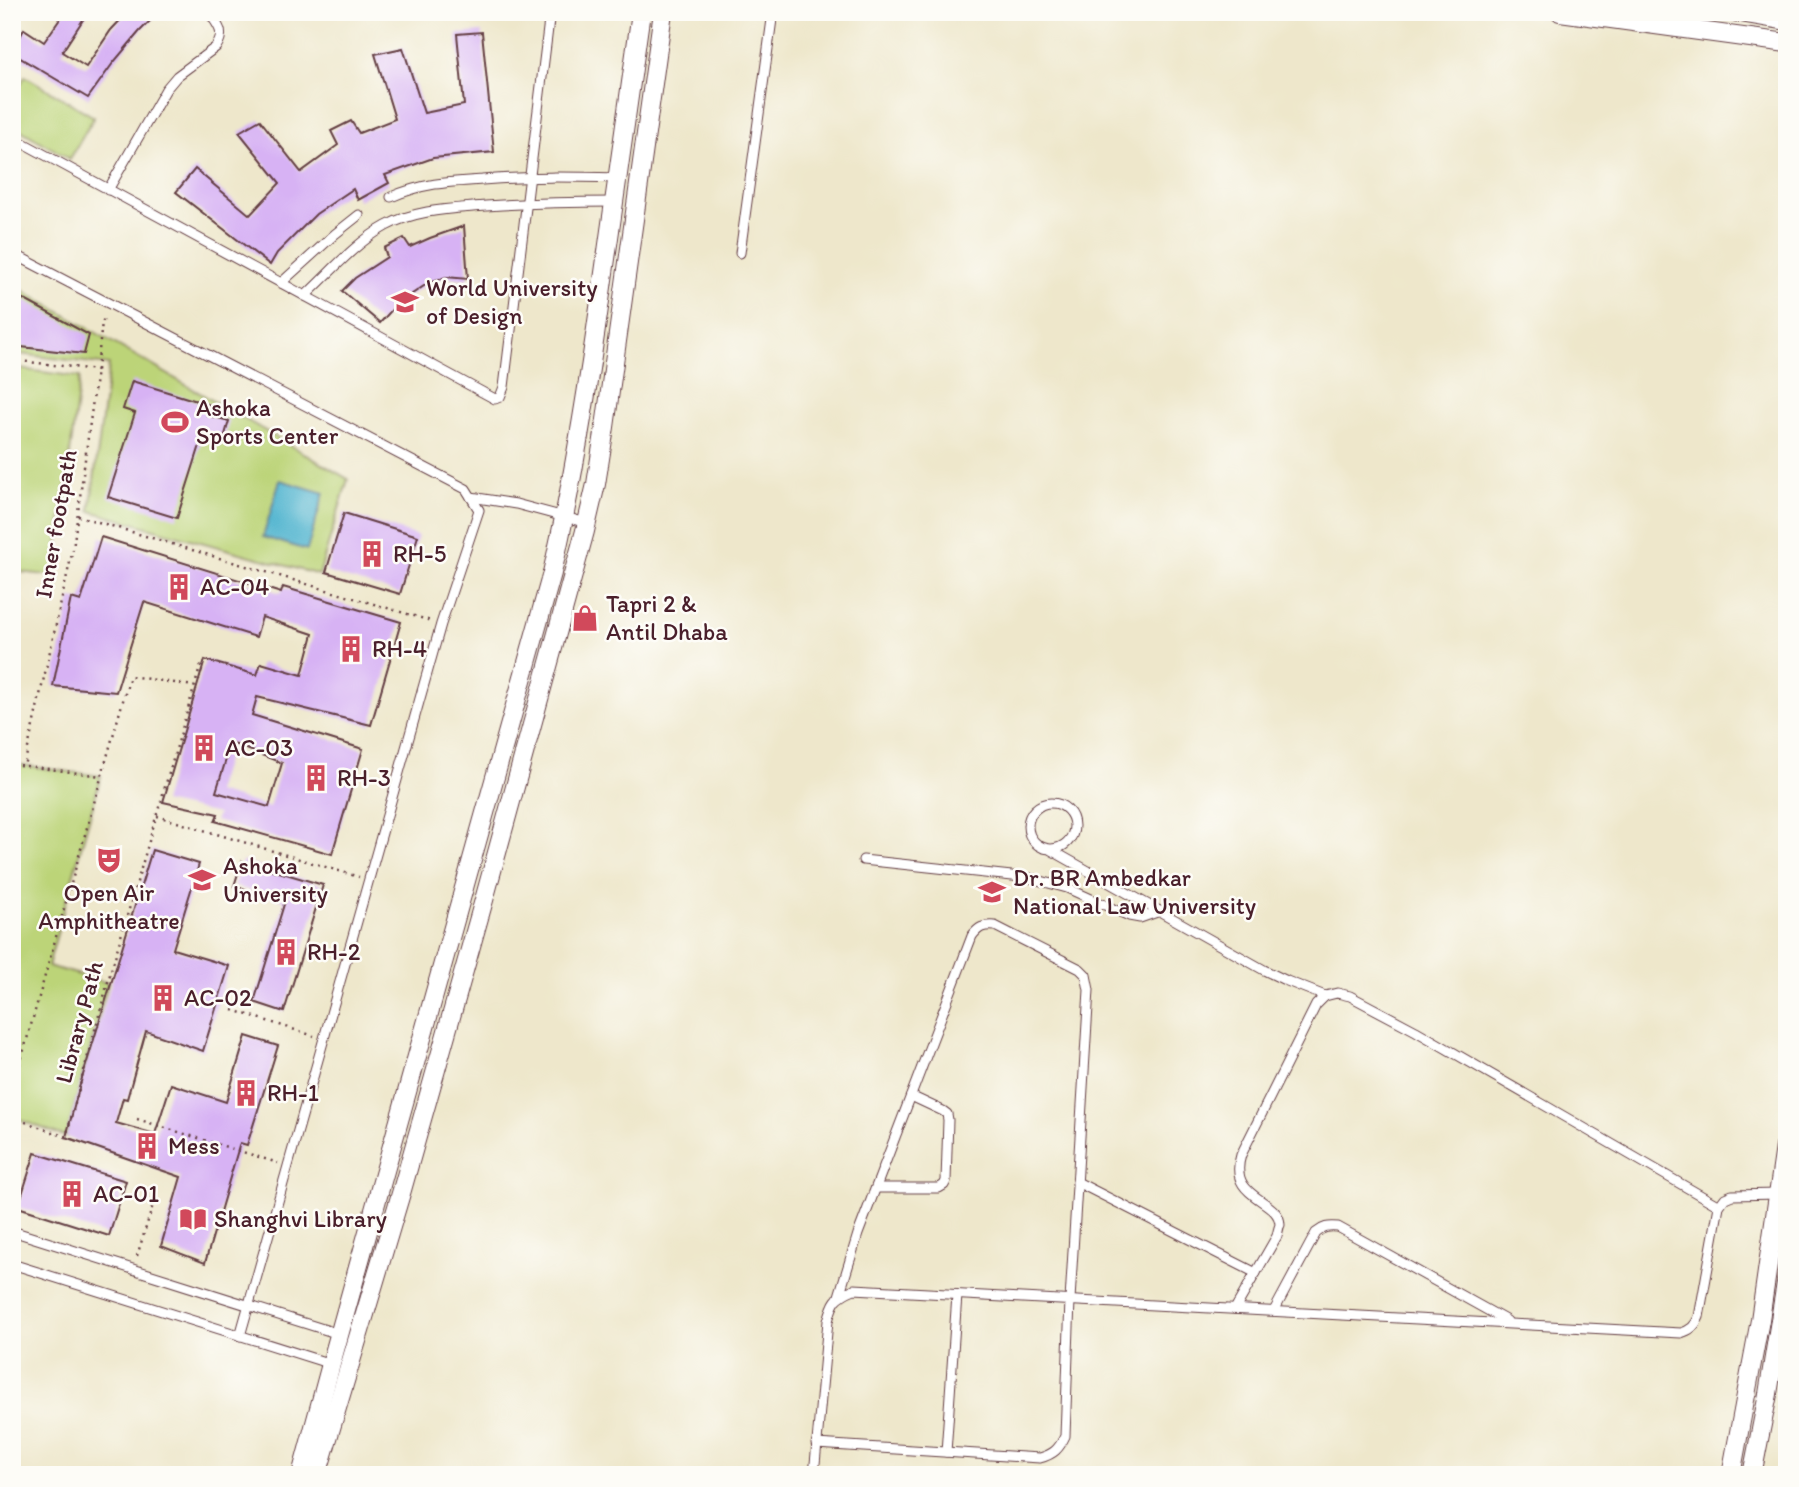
<svg xmlns="http://www.w3.org/2000/svg" width="1799" height="1487" viewBox="0 0 1799 1487" font-family="Itim,sans-serif">
	<rect width="100%" height="100%" fill="#fdfcf7"/>
	<filter id="ink" filterUnits="userSpaceOnUse"><feTurbulence type="fractalNoise" baseFrequency=".0143" numOctaves="2"/><feDisplacementMap in="SourceGraphic" scale="14" xChannelSelector="R" yChannelSelector="G"/><feConvolveMatrix kernelMatrix="1 2 1 2 8 2 1 2 1" color-interpolation-filters="sRGB"/></filter>
	<filter id="wash" filterUnits="userSpaceOnUse"><feTurbulence type="fractalNoise" baseFrequency=".00686" numOctaves="4" result="noise"/><feDisplacementMap in="SourceGraphic" scale="28" xChannelSelector="R" yChannelSelector="G"/><feGaussianBlur stdDeviation="1.57" result="paint"/><feColorMatrix in="noise" values="0 0 0 0 0 0 0 0 0 0 0 0 0 0 0 0 0 1.4 0 .05"/><feComposite in="paint" operator="in"/></filter>
	<g filter="url(#wash)">
		<rect width="100%" height="100%" fill="#eee7cb"/>
		<!-- green -->
		<g fill="#bcd478" stroke="#837a52" stroke-width="2">
			<path d="M25,76L94,117L70,159L12,125V98Z"/>
			<path d="M12,284L348,479L319,575L90,511L109,365L12,353Z"/>
			<path d="M12,368L80,377L54,576L12,571Z"/>
			<path d="M12,764L101,776L48,966L108,983L66,1137L12,1117Z"/>
		</g>
		<!-- water -->
		<path fill="#50b4cf" stroke="#4d6a7d" stroke-width="2" d="M280,480L324,493L307,550L263,537Z"/>
		<g id="blocks">
			<!-- building -->
			<g fill="#d7b2f4" fill-rule="evenodd">
				<path d="M65,12H88L62,52L86,67L111,30L128,12H159L140,31L113,63L88,98L12,53L24,29L44,42Z"/>
				<path d="M482,32L494,152L433,158L385,175L389,183L358,200L353,189L316,214L277,253L270,265L176,192L195,169L250,215L280,183L239,132L260,120L301,172L338,145L331,131L351,121L359,133L395,119L375,54L403,48L424,113L464,105L457,34Z"/>
				<path d="M464,226L468,279L446,277L427,284L396,305L380,323L342,291L355,278L387,257L384,248L404,238L410,247L430,238Z"/>
				<path d="M12,293L89,335L84,354L12,346Z"/>
				<path d="M132,381L210,405L207,415L229,421L222,445L202,439L177,518L108,497L135,413L123,409Z"/>
				<path d="M344,513L418,536L400,594L326,572Z"/>
				<path d="M101,537L281,593L283,587L401,622L371,725L257,697L252,715L363,749L332,854L215,821L218,814L163,802L205,660L257,675L261,663L302,675L313,634L262,617L256,637L144,602L116,692L53,686L71,598L81,601ZM231,743L282,763L269,807L216,792Z"/>
				<path d="M152,850L199,864L173,949L229,966L203,1051L146,1031L127,1099L123,1098L116,1123L155,1134L171,1084L226,1102L246,1036L278,1046L247,1145L240,1143L205,1263L161,1246L181,1177L66,1137L79,1088Z"/>
				<path d="M242,861L323,885L284,1012L254,1002L285,901L234,886Z"/>
				<path d="M35,1153L126,1181L109,1236L18,1207Z"/>
			</g>
		</g>
	</g>
	<g filter="url(#ink)">
		<use href="#blocks" fill-opacity="0" stroke="#633d43" stroke-width="2"/>
		<g fill="none" stroke-linecap="round" stroke-linejoin="round">
			<defs>
				<g id="service">
					<path d="M12,137L495,399L500,397L504,387L550,12"/>
					<path d="M108,190L166,89L177,76L216,47C226,32 218,26 209,12"/>
					<path d="M391,197C424,183 447,182 482,180C528,176 573,177 619,178"/>
					<path d="M12,253L466,489L479,510L441,624L240,1336"/>
					<path d="M740,253L773,12"/>
					<path d="M281,283L335,234L359,215"/>
					<path d="M305,296C331,272 355,243 386,226C417,209 452,209 486,206C529,203 572,202 615,202"/>
					<path d="M471,497L516,504L587,523"/>
					<circle cx="1051" cy="826" r="23"/>
					<path d="M1051,850L1264,970L1287,981L1325,996"/>
					<path d="M863,860L1030,878L1067,888L1129,916L1140,918L1160,911"/>
					<path d="M1077,1182L1256,1273"/>
					<path d="M876,1188H939L944,1185L946,1181L948,1120L947,1114L943,1111L911,1096"/>
					<path d="M12,1231L339,1334"/>
					<path d="M12,1264L331,1364"/>
					<path d="M1235,1309L1277,1236C1277,1236 1279,1226 1280,1225C1280,1198 1227,1200 1241,1155L1316,1005L1325,996L1337,993L1350,996L1416,1031L1719,1206"/>
					<path d="M1274,1311L1316,1233C1323,1227 1328,1226 1338,1227L1507,1321"/>
					<path d="M816,1444L1040,1458C1054,1454 1059,1449 1065,1436L1070,1300L1089,990L1086,975L1080,969L995,926C983,925 979,927 972,936L858,1234L839,1296"/>
					<path d="M946,1452L957,1295"/>
					<path d="M814,1475L828,1321C833,1302 835,1297 854,1289L1681,1333C1691,1330 1695,1326 1699,1317L1719,1206L1725,1198L1732,1195L1778,1194"/>
				</g>
				<g id="minor">
					<path d="M1560,12L1787,43"/>
					<path d="M1734,12L1787,21"/>
					<path d="M301,1475L331,1364L552,573C573,483 587,393 600,301C614,205 628,109 641,12"/>
					<path d="M317,1475L402,1190L484,900L585,531L596,484L605,427L663,12"/>
					<path d="M1731,1475L1760,1320L1787,1133"/>
					<path d="M1752,1475L1768,1394L1787,1277"/>
				</g>
			</defs>
			<!-- service casing -->
			<use href="#service" stroke="#633d43" stroke-width="11"/>
			<!-- minor casing -->
			<use href="#minor" stroke="#633d43" stroke-width="20"/>
			<!-- path -->
			<g stroke="#633d43" stroke-width="2.5" stroke-dasharray="2 5" stroke-linecap="butt">
				<path d="M12,360L97,370L73,549L24,766"/>
				<path d="M97,370L102,322L106,317"/>
				<path d="M78,516L431,621"/>
				<path d="M12,764L101,776"/>
				<path d="M157,816L359,877"/>
				<path d="M233,1010L314,1036"/>
				<path d="M12,1092L130,676L194,686"/>
				<path d="M12,1117L66,1137L112,967L202,661"/>
				<path d="M137,1119L278,1163"/>
				<path d="M137,1256L157,1192"/>
			</g>
			<!-- service -->
			<use href="#service" stroke="#fff" stroke-width="9"/>
			<!-- minor -->
			<use href="#minor" stroke="#fff" stroke-width="18"/>
		</g>
	</g>
	<!-- icons -->
	<defs>
		<symbol id="university-bare" viewBox="-9 -9 18 18"><path d="M0-5L7-2L0 1L-7-2ZM-4 1L0 2.5L4 1V4Q0 6-4 4Z" fill="#d1495b" stroke="#fdfcf7" stroke-width="2.5" paint-order="stroke"/></symbol>
		<symbol id="stadium-bare" viewBox="-9 -9 18 18"><path d="M0-5a6.5 5 0 1 0 0 10a6.5 5 0 1 0 0-10ZM-3.5-1.8h7v3.6h-7Z" fill="#d1495b" stroke="#fdfcf7" stroke-width="2.5" paint-order="stroke"/></symbol>
		<symbol id="building-bare" viewBox="-9 -9 18 18"><path d="M-4-6H4V6H1V3H-1V6H-4ZM-2.5-4.3h1.7v1.8h-1.7ZM.8-4.3h1.7v1.8H.8ZM-2.5-1h1.7V.8h-1.7ZM.8-1h1.7V.8H.8Z" fill="#d1495b" stroke="#fdfcf7" stroke-width="2.5" paint-order="stroke"/></symbol>
		<symbol id="shop-bare" viewBox="-9 -9 18 18"><path d="M-5-2.5h2.3a2.7 3.5 0 0 1 5.4 0H5L5.5 6h-11ZM-1.5-2.5h3a1.5 2.3 0 0 0-3 0Z" fill="#d1495b" stroke="#fdfcf7" stroke-width="2.5" paint-order="stroke"/></symbol>
		<symbol id="theatre-bare" viewBox="-9 -9 18 18"><path d="M-5-5.5Q0-4 5-5.5V0Q5 5 0 6Q-5 5-5 0ZM-3.3-2.5H-1v1.5H-3.3ZM1-2.5H3.3v1.5H1ZM-2.8 1Q0 5.5 2.8 1Z" fill="#d1495b" stroke="#fdfcf7" stroke-width="2.5" paint-order="stroke"/></symbol>
		<symbol id="library-bare" viewBox="-9 -9 18 18"><path d="M-6-4Q-3-5.5-.7-3.5V5Q-3 3-6 4ZM6-4Q3-5.5 .7-3.5V5Q3 3 6 4Z" fill="#d1495b" stroke="#fdfcf7" stroke-width="2.5" paint-order="stroke"/></symbol>
	</defs>
	<g fill-rule="evenodd">
		<use href="#university-bare" x="386" y="283" width="38" height="38"/>
		<use href="#stadium-bare" x="156" y="403" width="38" height="38"/>
		<use href="#building-bare" x="353" y="535" width="38" height="38"/>
		<use href="#building-bare" x="160" y="568" width="38" height="38"/>
		<use href="#shop-bare" x="566" y="599" width="38" height="38"/>
		<use href="#building-bare" x="332" y="630" width="38" height="38"/>
		<use href="#building-bare" x="185" y="729" width="38" height="38"/>
		<use href="#building-bare" x="297" y="759" width="38" height="38"/>
		<use href="#theatre-bare" x="90" y="841" width="38" height="38"/>
		<use href="#university-bare" x="183" y="861" width="38" height="38"/>
		<use href="#university-bare" x="973" y="873" width="38" height="38"/>
		<use href="#building-bare" x="267" y="933" width="38" height="38"/>
		<use href="#building-bare" x="144" y="979" width="38" height="38"/>
		<use href="#building-bare" x="227" y="1074" width="38" height="38"/>
		<use href="#building-bare" x="128" y="1127" width="38" height="38"/>
		<use href="#building-bare" x="53" y="1175" width="38" height="38"/>
		<use href="#library-bare" x="174" y="1200" width="38" height="38"/>
	</g>
	<g text-anchor="middle" stroke-width="5" stroke-linejoin="round" paint-order="stroke">
		<!-- poi labels -->
		<g font-size="24" fill="#4a1f2b" stroke="#fdfcf7" text-anchor="start">
			<text x="426" y="296">World University<tspan x="426" dy="28">of Design</tspan></text>
			<text x="196" y="416">Ashoka<tspan x="196" dy="28">Sports Center</tspan></text>
			<text x="393" y="562">RH-5</text>
			<text x="200" y="595">AC-04</text>
			<text x="606" y="612">Tapri 2 &amp;<tspan x="606" dy="28">Antil Dhaba</tspan></text>
			<text x="372" y="657">RH-4</text>
			<text x="225" y="756">AC-03</text>
			<text x="337" y="786">RH-3</text>
			<text x="223" y="874">Ashoka<tspan x="223" dy="28">University</tspan></text>
			<text x="1013" y="886">Dr. BR Ambedkar<tspan x="1013" dy="28">National Law University</tspan></text>
			<text x="109" y="901" text-anchor="middle">Open Air<tspan x="109" dy="28">Amphitheatre</tspan></text>
			<text x="307" y="960">RH-2</text>
			<text x="184" y="1006">AC-02</text>
			<text x="267" y="1101">RH-1</text>
			<text x="168" y="1154">Mess</text>
			<text x="93" y="1202">AC-01</text>
			<text x="214" y="1227">Shanghvi Library</text>
		</g>
		<!-- street labels -->
		<g font-size="24" fill="#4a1f2b" stroke="#fdfcf7">
			<text transform="translate(56 524) rotate(-80)" y="8">Inner footpath</text>
			<text transform="translate(79 1022) rotate(-75)" y="8">Library Path</text>
		</g>
	</g>
	<!-- margin -->
	<rect width="1799" height="1487" fill="none" stroke="#fdfcf7" stroke-width="42"/>
</svg>
